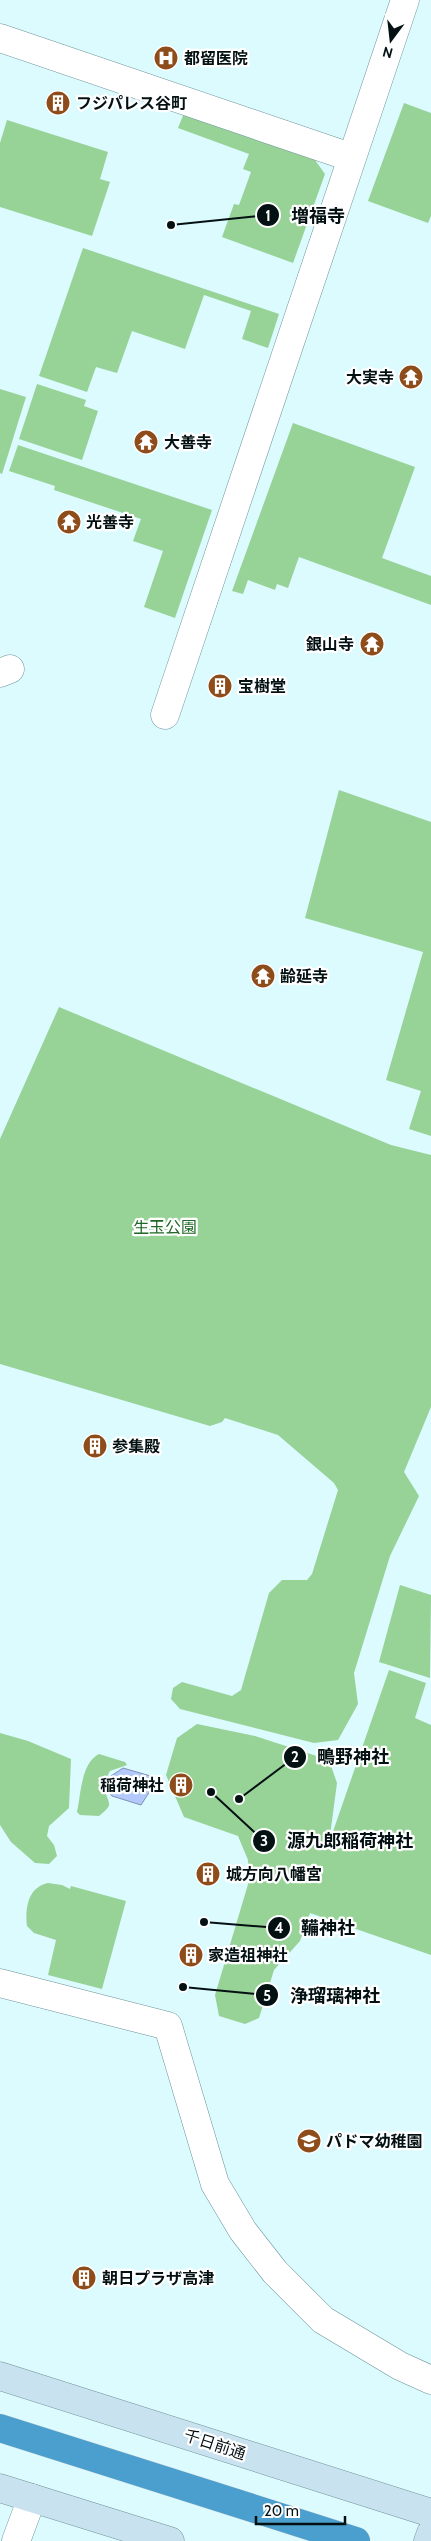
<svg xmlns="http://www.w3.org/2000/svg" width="431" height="2541" viewBox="0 0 431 2541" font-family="Cabin,'Noto Sans JP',sans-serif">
	<rect width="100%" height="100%" fill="#dcfbff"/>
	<!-- green -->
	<g fill="#97d297">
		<path d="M404,103L431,113V216L428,223L368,201Z"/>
		<path d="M184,113L315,160L325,174L293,263L222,237L234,204L239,205L251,172L243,169L249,154L178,128Z"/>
		<path d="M7,120L108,152L100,179L110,182L92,236L0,207V143Z"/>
		<path d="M83,248L279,314L268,348L242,339L251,311L204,295L185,349L132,331L117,373L96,367L87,392L39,376Z"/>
		<path d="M37,384L86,400L84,406L98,411L82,460L19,439Z"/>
		<path d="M0,389L26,397L2,474L0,473Z"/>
		<path d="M293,423L415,467L382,558L431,576V605L299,557L288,588L277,584L275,590L248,580L243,594L232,591Z"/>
		<path d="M18,445L212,510L175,618L144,607L163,551L133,541L141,519L54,490L55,486L9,471Z"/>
		<path d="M339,790L431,822V1136L409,1129L421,1091L386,1080L423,952L305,918Z"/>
		<path d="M59,1007L391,1145L431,1155V1407L404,1472L419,1496L390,1556L354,1673L358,1704L338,1740L314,1743L180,1709L171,1699L173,1688L182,1682L232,1696L241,1690L269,1593L282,1580H307L312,1574L338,1490L334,1483L278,1435L225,1418L222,1422L210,1426L0,1364V1139Z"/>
		<path d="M400,1585L431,1595L430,1678L379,1662Z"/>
		<path d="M389,1670L426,1683L415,1718L431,1725V1955L310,1913L300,1941L274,1970L259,2018L245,2024L219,2016L215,1995L249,1881L248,1860L238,1836L184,1817L166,1775L177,1738L197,1724L255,1736L329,1760L337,1783L329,1843Z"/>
		<path d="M0,1733L28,1741L71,1759L69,1808L49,1826L47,1836L54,1845L57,1856L49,1864L35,1863L11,1842L0,1825Z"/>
		<path d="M99,1754L125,1762L127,1765L110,1771C107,1776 103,1785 105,1791C109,1805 114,1804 99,1816L80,1815L77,1812C81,1794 81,1763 99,1754Z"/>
		<path d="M48,1883L62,1885L70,1889L71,1886L126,1901L102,1989L48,1975L56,1940L34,1933L27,1926C25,1908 28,1887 48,1883Z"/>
	</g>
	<!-- water -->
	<path fill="#b3c9fb" stroke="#7e92b5" d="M123,1768L154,1777L150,1791L141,1805L112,1796C105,1790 108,1784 111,1776Z"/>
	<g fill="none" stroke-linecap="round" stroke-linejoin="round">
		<defs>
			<g id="street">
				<path d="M0,38L350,157"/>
				<path d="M0,673L10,669"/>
				<path d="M165,715L405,0"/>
				<path d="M0,1983L168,2026L215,2184L243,2231L275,2272L323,2320L400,2366L431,2380"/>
				<path d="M16,2541L32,2498"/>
			</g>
			<g id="secondary">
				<path d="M0,2376L431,2513"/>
				<path d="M0,2488L170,2541"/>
				<path d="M428,2541L431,2533"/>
			</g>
			<path id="highway" d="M0,2428L356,2541"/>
		</defs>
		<!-- street casing -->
		<use href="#street" stroke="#6e9397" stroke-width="29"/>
		<!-- secondary casing -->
		<use href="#secondary" stroke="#6e9397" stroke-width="29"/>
		<!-- highway casing -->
		<use href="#highway" stroke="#e1e2e3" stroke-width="29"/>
		<!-- street -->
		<use href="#street" stroke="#fff" stroke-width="28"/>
		<!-- secondary -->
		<use href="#secondary" stroke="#c9e2f0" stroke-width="28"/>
		<!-- highway -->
		<use href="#highway" stroke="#4a9fce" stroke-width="28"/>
	</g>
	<!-- icons -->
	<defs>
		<symbol id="hospital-disc" viewBox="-11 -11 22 22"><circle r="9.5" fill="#8e4c1a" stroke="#fff"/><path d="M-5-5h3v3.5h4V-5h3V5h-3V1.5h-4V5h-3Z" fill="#fff"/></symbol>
		<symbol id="building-disc" viewBox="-11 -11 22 22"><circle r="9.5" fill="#8e4c1a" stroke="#fff"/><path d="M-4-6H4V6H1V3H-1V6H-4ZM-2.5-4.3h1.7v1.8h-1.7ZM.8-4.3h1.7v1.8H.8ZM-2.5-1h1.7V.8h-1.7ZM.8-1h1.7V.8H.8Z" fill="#fff"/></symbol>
		<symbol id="temple-disc" viewBox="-11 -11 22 22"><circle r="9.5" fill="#8e4c1a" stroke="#fff"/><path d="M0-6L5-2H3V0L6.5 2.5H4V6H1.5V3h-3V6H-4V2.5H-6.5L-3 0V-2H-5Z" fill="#fff"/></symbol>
		<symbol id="school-disc" viewBox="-11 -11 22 22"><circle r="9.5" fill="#8e4c1a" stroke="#fff"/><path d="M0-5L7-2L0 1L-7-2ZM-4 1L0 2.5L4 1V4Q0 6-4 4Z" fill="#fff"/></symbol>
	</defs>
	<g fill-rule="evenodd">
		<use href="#hospital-disc" x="152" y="44" width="28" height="28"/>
		<use href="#building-disc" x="44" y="89" width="28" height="28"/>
		<use href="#temple-disc" x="397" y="363" width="28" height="28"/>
		<use href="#temple-disc" x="132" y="428" width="28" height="28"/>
		<use href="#temple-disc" x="55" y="508" width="28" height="28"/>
		<use href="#temple-disc" x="358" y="630" width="28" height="28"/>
		<use href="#building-disc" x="206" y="672" width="28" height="28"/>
		<use href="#temple-disc" x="249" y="962" width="28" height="28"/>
		<use href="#building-disc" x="81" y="1432" width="28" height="28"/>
		<use href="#building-disc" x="167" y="1771" width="28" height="28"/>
		<use href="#building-disc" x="194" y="1860" width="28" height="28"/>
		<use href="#building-disc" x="177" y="1941" width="28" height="28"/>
		<use href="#school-disc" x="295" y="2127" width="28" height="28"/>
		<use href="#building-disc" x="70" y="2264" width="28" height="28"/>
	</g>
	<g text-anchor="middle" stroke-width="4.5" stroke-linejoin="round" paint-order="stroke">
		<!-- poi labels -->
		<g font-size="16" font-weight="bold" fill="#041113" stroke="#fff" text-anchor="start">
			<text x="184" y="64">都留医院</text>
			<text x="76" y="109">フジパレス谷町</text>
			<text x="394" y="383" text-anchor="end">大実寺</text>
			<text x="164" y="448">大善寺</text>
			<text x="86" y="528">光善寺</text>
			<text x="354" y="650" text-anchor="end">銀山寺</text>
			<text x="238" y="692">宝樹堂</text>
			<text x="280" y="982">齢延寺</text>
			<text x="112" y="1452">参集殿</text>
			<text x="164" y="1791" text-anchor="end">稲荷神社</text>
			<text x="226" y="1880">城方向八幡宮</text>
			<text x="208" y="1961">家造祖神社</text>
			<text x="326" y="2147">パドマ幼稚園</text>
			<text x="102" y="2284">朝日プラザ高津</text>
		</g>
		<!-- park labels -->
		<g font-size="16" fill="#1f6825" stroke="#fff">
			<text x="165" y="1233">生玉公園</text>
		</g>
		<!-- street labels -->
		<g font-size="16" fill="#041113" stroke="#fff">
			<text transform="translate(215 2444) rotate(18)" y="6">千日前通</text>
		</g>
	</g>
	<!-- callouts -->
	<path fill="none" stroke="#041113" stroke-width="2" d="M171 225L268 215M239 1799L295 1757M211 1792L264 1841M204 1922L279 1928M183 1987L267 1995"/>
	<g fill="#041113" stroke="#fff" stroke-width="2">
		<circle cx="171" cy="225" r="5"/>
		<circle cx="239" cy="1799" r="5"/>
		<circle cx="211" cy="1792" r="5"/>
		<circle cx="204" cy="1922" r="5"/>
		<circle cx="183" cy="1987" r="5"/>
		<circle cx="268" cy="215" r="12"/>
		<circle cx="295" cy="1757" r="12"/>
		<circle cx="264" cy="1841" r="12"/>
		<circle cx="279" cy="1928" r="12"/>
		<circle cx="267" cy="1995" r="12"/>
	</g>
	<g font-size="15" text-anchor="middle" font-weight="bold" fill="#fff">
		<text x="268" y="221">1</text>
		<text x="295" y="1762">2</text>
		<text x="264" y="1846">3</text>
		<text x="279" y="1933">4</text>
		<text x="267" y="2001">5</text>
	</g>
	<g font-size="18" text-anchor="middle" font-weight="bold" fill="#041113" stroke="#fff" stroke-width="4.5" stroke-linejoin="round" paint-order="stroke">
		<text x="318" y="222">増福寺</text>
		<text x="353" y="1763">鴫野神社</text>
		<text x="350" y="1847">源九郎稲荷神社</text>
		<text x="328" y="1934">鞴神社</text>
		<text x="335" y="2002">浄瑠璃神社</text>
	</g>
	<!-- north arrow -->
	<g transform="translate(391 40) rotate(195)" stroke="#ffffff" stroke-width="4" paint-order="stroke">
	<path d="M0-4L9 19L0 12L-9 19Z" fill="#041113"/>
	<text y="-8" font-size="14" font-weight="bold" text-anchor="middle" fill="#041113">N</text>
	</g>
	<!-- scale -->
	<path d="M256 2516v8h89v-8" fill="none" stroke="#041113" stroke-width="2.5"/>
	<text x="264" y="2516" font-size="15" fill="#041113" stroke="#ffffff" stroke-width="4" paint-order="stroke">20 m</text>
</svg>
